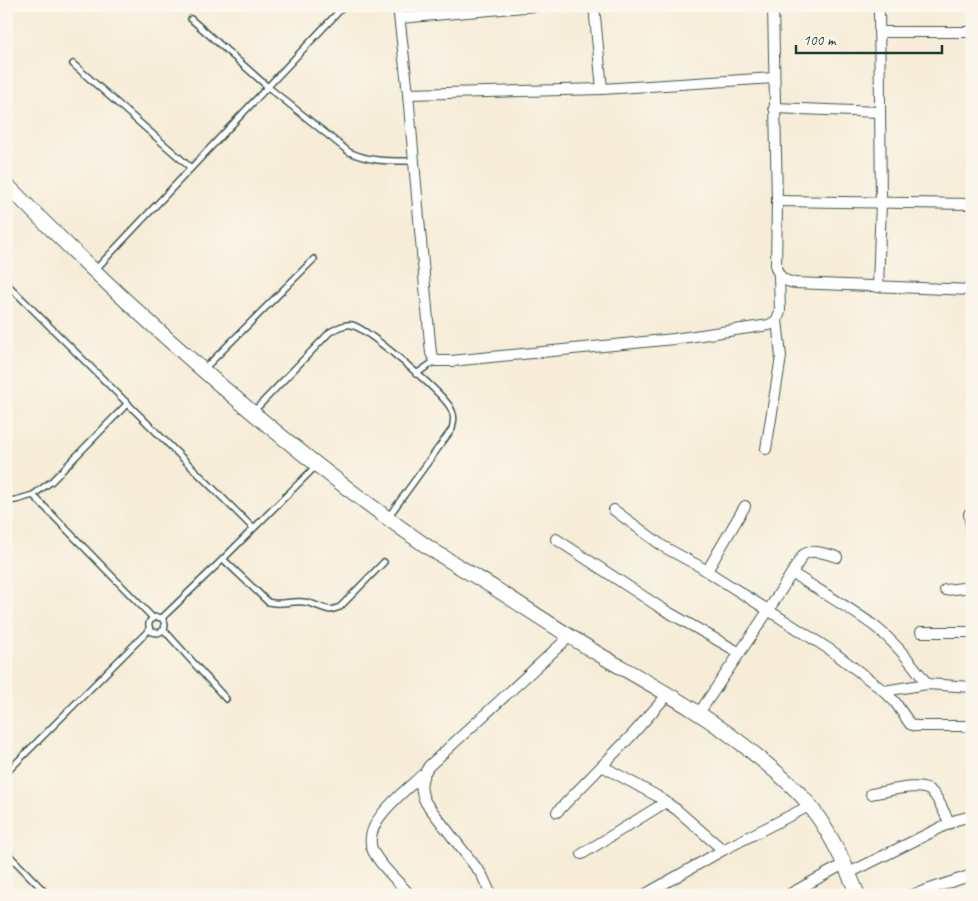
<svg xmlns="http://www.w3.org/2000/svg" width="978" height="901" viewBox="0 0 978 901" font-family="Caveat,sans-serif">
	<rect width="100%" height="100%" fill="#fbf7ec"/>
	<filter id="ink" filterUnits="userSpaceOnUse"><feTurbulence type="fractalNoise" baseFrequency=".02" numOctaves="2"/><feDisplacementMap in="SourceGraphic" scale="10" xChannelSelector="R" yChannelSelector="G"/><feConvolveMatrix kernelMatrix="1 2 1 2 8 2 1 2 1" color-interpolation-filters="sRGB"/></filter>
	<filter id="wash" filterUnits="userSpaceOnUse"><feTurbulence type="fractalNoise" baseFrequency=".0096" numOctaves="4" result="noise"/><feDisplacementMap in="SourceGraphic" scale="20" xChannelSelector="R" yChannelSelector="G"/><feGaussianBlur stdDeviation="1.12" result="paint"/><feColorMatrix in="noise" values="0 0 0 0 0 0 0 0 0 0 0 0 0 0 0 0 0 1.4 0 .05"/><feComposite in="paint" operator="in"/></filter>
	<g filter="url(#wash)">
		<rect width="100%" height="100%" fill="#f6ecd8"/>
	</g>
	<g filter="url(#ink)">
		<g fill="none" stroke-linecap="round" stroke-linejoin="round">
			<defs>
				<g id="lane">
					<path d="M191,19L268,87L349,152C370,162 391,161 413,161"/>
					<path d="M73,64L191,168"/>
					<path d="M95,270L344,6"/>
					<path d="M6,283L253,528"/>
					<path d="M203,370L314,259"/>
					<path d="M416,374L435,361"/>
					<path d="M253,412L330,332C337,328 344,324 352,325C368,329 441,392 450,407C455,415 454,421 452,429L389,516"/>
					<path d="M33,495L153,618"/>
					<path d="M6,501L16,500L33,495L52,481L128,403"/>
					<path d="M223,559L268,602C280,606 292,600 304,602C314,603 322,609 331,610L340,607L384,562"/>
					<path d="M162,618L219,563L317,465"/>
					<path d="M150,629L152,632L158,633L164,630L165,624L162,618"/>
					<path d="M164,630L226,699"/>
					<path d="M6,773L150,629C147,623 150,619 156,617L162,618"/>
					<path d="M6,852L48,895"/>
				</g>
				<g id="street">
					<path d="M398,6L408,94L430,343L431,353L435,361H451L674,339L769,325L777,320L780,312L779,276"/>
					<path d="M594,6L602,89"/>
					<path d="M773,6L777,201L776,268C780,278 784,281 795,283L972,290"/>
					<path d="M400,18L535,6"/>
					<path d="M879,32H972"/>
					<path d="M408,94L602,89L774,78"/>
					<path d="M774,108L880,112"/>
					<path d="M777,201L972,204"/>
					<path d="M878,287L881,202L879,6"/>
					<path d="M766,449L781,357L777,320"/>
					<path d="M614,510L664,547L699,566L832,651L884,691L895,702L910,724L916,726H972"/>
					<path d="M969,514L972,531"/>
					<path d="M556,539L661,608L740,653"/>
					<path d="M707,571L745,506"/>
					<path d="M792,573C818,590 847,606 873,625C894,641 912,663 927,684"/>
					<path d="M945,590L972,587"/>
					<path d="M921,632H972"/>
					<path d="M884,691L927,684L972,687"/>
					<path d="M699,713L768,611L803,555C813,548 826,554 837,557"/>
					<path d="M602,766L657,796L677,810L723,850"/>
					<path d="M871,794C886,792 921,781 932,792C940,800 944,814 950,823"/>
					<path d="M557,812L631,736L668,694"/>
					<path d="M582,854L666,802"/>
					<path d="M849,873L956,820L972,816"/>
					<path d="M410,895C399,882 380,866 373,851C360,824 405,791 422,775"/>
					<path d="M491,895L482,875L426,803C419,789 420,779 429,766L570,636"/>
					<path d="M644,895L723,850L809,806"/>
					<path d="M788,895L844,864"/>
					<path d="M912,895L972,875"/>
				</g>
				<path id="secondary" d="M6,184C132,312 268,434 415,538C441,557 469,572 496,589C532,612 568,636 605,658C659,689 709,716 757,756C774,770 792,784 806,801C829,829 844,862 858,895"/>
			</defs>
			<!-- lane casing -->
			<use href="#lane" stroke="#3f574d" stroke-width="8"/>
			<!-- street casing -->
			<use href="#street" stroke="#3f574d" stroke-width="12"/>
			<!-- secondary casing -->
			<use href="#secondary" stroke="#3f574d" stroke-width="16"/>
			<!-- lane -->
			<use href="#lane" stroke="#fff" stroke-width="5"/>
			<!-- street -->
			<use href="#street" stroke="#fff" stroke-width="10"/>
			<!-- secondary -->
			<use href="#secondary" stroke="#fff" stroke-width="14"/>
		</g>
	</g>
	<!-- margin -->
	<rect width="978" height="901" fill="none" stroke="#fbf7ec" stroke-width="25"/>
	<!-- scale -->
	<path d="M796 45v8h146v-8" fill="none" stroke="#1f3d34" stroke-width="2.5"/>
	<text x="803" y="45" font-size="15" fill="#1f3d34" stroke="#fbf7ec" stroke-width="4" paint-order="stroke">100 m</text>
</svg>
